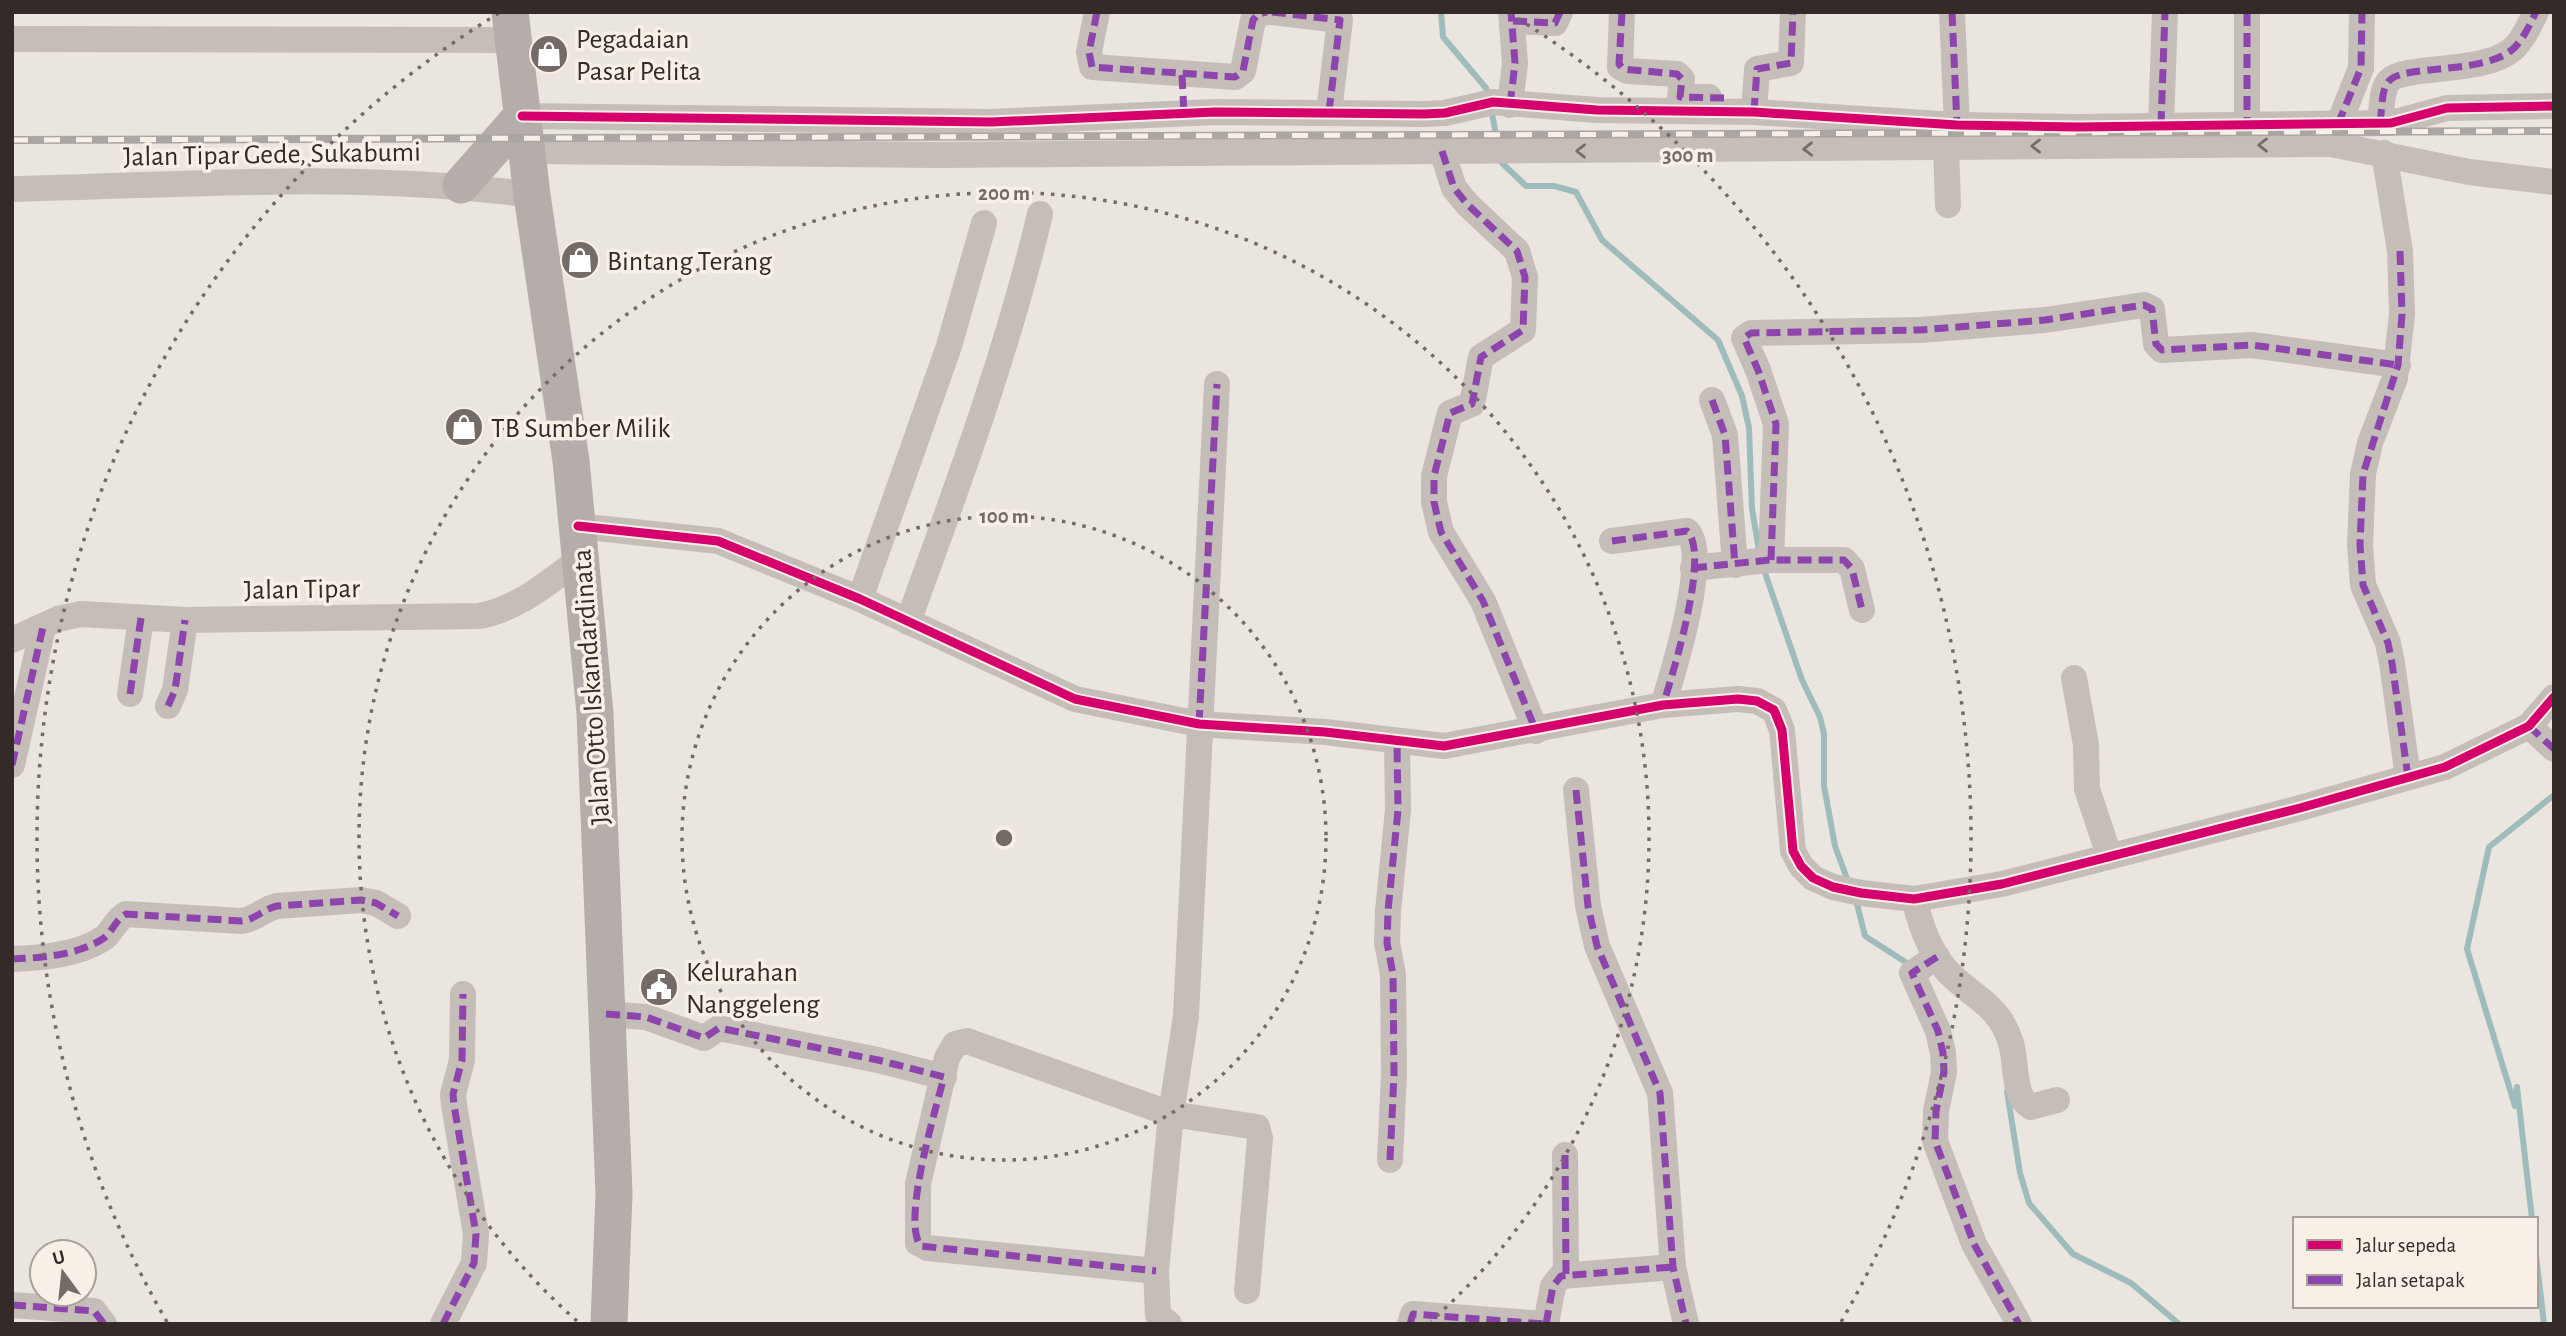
<svg xmlns="http://www.w3.org/2000/svg" width="2566" height="1336" viewBox="0 0 2566 1336" font-family="'Alegreya Sans',sans-serif">
	<rect width="100%" height="100%" fill="#ebe5df"/>
	<g fill="none" stroke-linecap="round" stroke-linejoin="round">
		<!-- stream -->
		<g stroke="#9dbcbb" stroke-width="6">
			<path d="M1441,12L1443,37L1486,88L1488,95"/>
			<path d="M1491,109L1498,144"/>
			<path d="M1501,157L1502,163L1526,186H1554L1576,192L1602,240L1718,340L1742,396L1749,428L1752,509L1760,556"/>
			<path d="M1763,567L1802,680L1820,717L1824,734V786L1835,846L1849,884"/>
			<path d="M1856,900L1865,936L1910,965"/>
			<path d="M2007,1091L2020,1173L2029,1203L2073,1254L2131,1283L2179,1324"/>
			<path d="M2532,1219L2517,1087L2515,1106L2467,949L2489,847L2554,795"/>
			<path d="M2536,1255L2544,1324"/>
		</g>
		<!-- minor -->
		<g stroke="#c4bdb8" stroke-width="26">
			<path d="M1097,12L1089,52L1092,67L1235,77L1243,71L1253,20L1258,14L1267,12"/>
			<path d="M1272,12L1340,20L1329,112"/>
			<path d="M1622,12L1620,67L1627,71L1677,74L1682,79L1680,97H1709"/>
			<path d="M1952,12L1957,125"/>
			<path d="M2247,12V123"/>
			<path d="M2362,12L2361,68L2331,144L2469,172L2554,182"/>
			<path d="M1513,21L1555,23L1560,12"/>
			<path d="M12,39L512,40"/>
			<path d="M1510,105L1515,63L1511,12"/>
			<path d="M1754,112L1757,69L1791,63L1793,12"/>
			<path d="M522,116L991,122L1215,112L1424,114L1445,113L1493,102L1597,110L1754,112L1957,125L2077,127L2391,123L2447,108L2554,106"/>
			<path d="M2380,123C2382,111 2381,89 2389,81C2404,64 2483,75 2513,49C2523,40 2530,24 2536,12"/>
			<path d="M2161,125L2165,12"/>
			<path d="M1946,146L1948,205"/>
			<path d="M527,151L938,155L2331,144"/>
			<path d="M1442,151L1454,188L1467,204L1517,251L1525,277L1523,330L1481,357L1472,404L1450,413L1434,476V502L1441,532L1483,601L1536,731"/>
			<path d="M2384,153L2400,251L2402,314L2395,378L2370,443L2363,474L2360,545L2363,585L2388,643L2392,663L2408,777"/>
			<path d="M12,189C186,185 360,171 532,195"/>
			<path d="M1712,400L1725,435L1735,565"/>
			<path d="M578,526L718,541L860,599L1075,699L1199,724L1325,732L1444,746L1663,705L1738,699L1757,701L1774,710L1782,730L1793,851L1801,866L1813,878L1833,887L1861,893L1914,899L2002,884L2300,808L2445,767L2529,726L2554,697"/>
			<path d="M1612,541L1687,531C1711,553 1672,676 1663,705"/>
			<path d="M1771,560L1776,424L1758,370L1744,338L1751,333L1920,330L2045,320L2144,305L2152,309L2156,344L2162,350L2252,345L2398,365"/>
			<path d="M1693,568L1769,560H1844L1852,569L1862,610"/>
			<path d="M860,599L949,346L984,223"/>
			<path d="M908,622C957,487 1007,354 1040,214"/>
			<path d="M12,640L58,619L81,614L185,620L479,616C518,609 549,582 580,559"/>
			<path d="M2074,678L2086,745L2087,789L2109,855"/>
			<path d="M130,694L141,618"/>
			<path d="M168,706L175,690L185,620"/>
			<path d="M2529,726L2554,749"/>
			<path d="M12,765L43,627"/>
			<path d="M1576,790L1588,906L1597,946L1660,1093L1673,1267L1686,1324"/>
			<path d="M1914,899C1921,926 1929,951 1948,972C1973,998 1999,1004 2011,1043C2017,1062 2012,1097 2031,1107L2057,1100"/>
			<path d="M1937,957L1912,973L1938,1031L1943,1053L1944,1072L1936,1111L1935,1141L1974,1244L2019,1324"/>
			<path d="M12,959C41,958 79,955 104,938C113,931 115,920 126,914L241,921C255,920 263,909 277,906L361,900L376,903L398,916"/>
			<path d="M606,1014L646,1017L704,1038L719,1028L878,1060L944,1077"/>
			<path d="M1565,1155L1566,1274"/>
			<path d="M1390,1160L1394,1074L1393,974L1387,943L1388,911L1398,810L1397,742"/>
			<path d="M1156,1271L927,1248L918,1243V1184L947,1058L955,1044L967,1041L1171,1114L1257,1127L1260,1138L1247,1291"/>
			<path d="M12,1305L94,1311L104,1324"/>
			<path d="M443,1324L474,1263L476,1234L454,1105L453,1094L462,1060L463,994"/>
			<path d="M1169,1324L1158,1315L1156,1271L1171,1114L1186,1016L1217,384"/>
			<path d="M1410,1324L1413,1314L1544,1324"/>
			<path d="M1546,1324L1553,1286L1561,1276L1673,1267"/>
		</g>
		<!-- secondary -->
		<g stroke="#b4ada9" stroke-width="37">
			<path d="M510,12L532,195L571,461L595,713L614,1194L609,1324"/>
			<path d="M461,185L522,116"/>
		</g>
		<defs>
			<path id="rail" d="M12,140L2554,131"/>
		</defs>
		<!-- rail casing -->
		<use href="#rail" stroke="#aba6a3" stroke-width="8"/>
		<!-- rail -->
		<use href="#rail" stroke="#f8efe6" stroke-width="5" stroke-dasharray="16" stroke-linecap="butt"/>
		<!-- quiet -->
		<g stroke="#8e44ad" stroke-width="7" stroke-dasharray="14 7" stroke-linecap="butt">
			<path d="M1097,12L1089,52L1092,67L1235,77L1243,71L1253,20L1258,14L1267,12"/>
			<path d="M1272,12L1340,20L1329,112"/>
			<path d="M1622,12L1619,64L1623,69L1677,74L1682,79L1680,97L1724,98"/>
			<path d="M1952,12L1957,125"/>
			<path d="M2247,12V123"/>
			<path d="M1513,21L1555,23L1560,12"/>
			<path d="M1182,75L1184,114"/>
			<path d="M1510,105L1515,63L1511,12"/>
			<path d="M1754,112L1757,69L1791,63L1793,12"/>
			<path d="M2380,123C2382,111 2381,89 2389,81C2404,64 2483,75 2513,49C2523,40 2530,24 2536,12"/>
			<path d="M2338,124L2361,68L2362,12"/>
			<path d="M2161,125L2165,12"/>
			<path d="M1442,151L1454,188L1467,204L1517,251L1525,277L1523,330L1481,357L1472,404L1450,413L1434,476V502L1441,532L1483,601L1536,731"/>
			<path d="M2400,251L2402,314L2398,365L2363,474L2360,545L2363,585L2388,643L2392,663L2408,777"/>
			<path d="M1712,400L1725,435L1735,565"/>
			<path d="M1612,541L1687,531C1711,553 1672,676 1663,705"/>
			<path d="M1771,560L1776,424L1758,370L1744,338L1751,333L1920,330L2045,320L2144,305L2152,309L2156,344L2162,350L2252,345L2398,365"/>
			<path d="M1693,568L1769,560H1844L1852,569L1862,610"/>
			<path d="M130,694L141,618"/>
			<path d="M168,706L175,690L185,620"/>
			<path d="M1199,724L1217,384"/>
			<path d="M2529,726L2554,749"/>
			<path d="M12,765L43,627"/>
			<path d="M1576,790L1588,906L1597,946L1660,1093L1673,1267L1686,1324"/>
			<path d="M1937,957L1912,973L1938,1031L1943,1053L1944,1072L1936,1111L1935,1141L1974,1244L2019,1324"/>
			<path d="M12,959C41,958 79,955 104,938C113,931 115,920 126,914L241,921C255,920 263,909 277,906L361,900L376,903L398,916"/>
			<path d="M606,1014L646,1017L704,1038L719,1028L878,1060L944,1077C936,1108 901,1223 921,1246L1156,1271"/>
			<path d="M1565,1155L1566,1274"/>
			<path d="M1390,1160L1394,1074L1393,974L1387,943L1388,911L1398,810L1397,742"/>
			<path d="M12,1305L94,1311L104,1324"/>
			<path d="M443,1324L474,1263L476,1234L454,1105L453,1094L462,1060L463,994"/>
			<path d="M1410,1324L1413,1314L1544,1324"/>
			<path d="M1546,1324L1553,1286L1561,1276L1673,1267"/>
		</g>
		<defs>
			<g id="cycleway">
				<path d="M522,116L991,122L1215,112L1424,114L1445,113L1493,102L1597,110L1754,112L1957,125L2077,127L2391,123L2447,108L2554,106"/>
				<path d="M578,526L718,541L860,599L1075,699L1199,724L1325,732L1444,746L1663,705L1738,699L1757,701L1774,710L1782,730L1793,851L1801,866L1813,878L1833,887L1861,893L1914,899L2002,884L2300,808L2445,767L2529,726L2554,697"/>
			</g>
		</defs>
		<!-- cycleway casing -->
		<use href="#cycleway" stroke="#f8efe6" stroke-width="13"/>
		<!-- cycleway -->
		<use href="#cycleway" stroke="#d6006c" stroke-width="9"/>
	</g>
	<!-- one-way arrows -->
	<defs><path id="oneway-chevron" d="M-2-3.5L2.5 0L-2 3.5" fill="none" stroke-width="1.6" stroke-linecap="round" stroke-linejoin="round" transform="scale(1.75)"/></defs>
	<g stroke="#756c68">
		<use href="#oneway-chevron" transform="translate(2263 145) rotate(180)"/>
		<use href="#oneway-chevron" transform="translate(2036 146) rotate(180)"/>
		<use href="#oneway-chevron" transform="translate(1808 149) rotate(179)"/>
		<use href="#oneway-chevron" transform="translate(1581 151) rotate(180)"/>
	</g>
	<!-- distance rings -->
	<g fill="none" stroke="#746b67" stroke-width="3.5" stroke-dasharray="3.5 7">
		<circle cx="1004" cy="838" r="322"/>
		<path d="M577 1321A645 645 0 1 1 1431 1321"/>
		<path d="M167 1322A967 967 0 0 1 499 13M1509 13A967 967 0 0 1 1841 1322"/>
	</g>
	<!-- icons -->
	<defs>
		<symbol id="shop-disc" viewBox="-11 -11 22 22"><circle r="9.5" fill="#746b67" stroke="#f8efe6"/><path d="M-5-2.5h2.3a2.7 3.5 0 0 1 5.4 0H5L5.5 6h-11ZM-1.5-2.5h3a1.5 2.3 0 0 0-3 0Z" fill="#fff"/></symbol>
		<symbol id="civic-disc" viewBox="-11 -11 22 22"><circle r="9.5" fill="#746b67" stroke="#f8efe6"/><path d="M-.6-6.5H3V-4.5H.6V-3L4-1V1h2V6H-6V1h2V-1L-.6-3ZM-1.2 2.5V6h2.4V2.5Z" fill="#fff"/></symbol>
	</defs>
	<g fill-rule="evenodd">
		<use href="#shop-disc" x="527" y="32" width="44" height="44"/>
		<use href="#shop-disc" x="558" y="238" width="44" height="44"/>
		<use href="#shop-disc" x="442" y="405" width="44" height="44"/>
		<use href="#civic-disc" x="637" y="965" width="44" height="44"/>
	</g>
	<g text-anchor="middle" stroke-width="7" stroke-linejoin="round" paint-order="stroke">
		<!-- poi labels -->
		<g font-size="28" fill="#342a27" stroke="#f8efe6" text-anchor="start">
			<text x="576" y="48">Pegadaian<tspan x="576" dy="32">Pasar Pelita</tspan></text>
			<text x="607" y="270">Bintang Terang</text>
			<text x="491" y="437">TB Sumber Milik</text>
			<text x="686" y="981">Kelurahan<tspan x="686" dy="32">Nanggeleng</tspan></text>
		</g>
		<!-- street labels -->
		<g font-size="28" fill="#342a27" stroke="#f8efe6">
			<text transform="translate(272 153) rotate(-1)" y="10">Jalan Tipar Gede, Sukabumi</text>
			<text transform="translate(302 588) rotate(-1)" y="10">Jalan Tipar</text>
			<text transform="translate(590 687) rotate(-94)" y="10">Jalan Otto Iskandardinata</text>
		</g>
	</g>
	<circle cx="1004" cy="838" r="10" fill="#746b67" stroke="#f8efe6" stroke-width="3.5"/>
	<g font-size="21" text-anchor="middle" font-weight="bold" fill="#746b67" stroke="#f8efe6" stroke-width="7" stroke-linejoin="round" paint-order="stroke">
		<text x="1688" y="162">300 m</text>
		<text x="1004" y="200">200 m</text>
		<text x="1004" y="523">100 m</text>
	</g>
	<!-- border -->
	<rect width="2566" height="1336" fill="none" stroke="#342a27" stroke-width="28"/>
	<!-- legend -->
	<rect x="2293" y="1217" width="245" height="91" fill="#f8efe6" stroke="#aaa09a" stroke-width="2"/>
	<rect x="2307" y="1240" width="35" height="10" fill="#d6006c" stroke="#aaa09a" stroke-width="2"/>
	<text x="2356" y="1252" font-size="21" fill="#342a27">Jalur sepeda</text>
	<rect x="2307" y="1275" width="35" height="10" fill="#8e44ad" stroke="#aaa09a" stroke-width="2"/>
	<text x="2356" y="1287" font-size="21" fill="#342a27">Jalan setapak</text>
	<!-- north arrow -->
	<g transform="translate(63 1273) rotate(345)"><circle r="33" fill="#f8efe6" stroke="#aaa09a" stroke-width="2"/>
	<path d="M0-5L12 26L0 18L-12 26Z" fill="#746b67"/>
	<text y="-10" font-size="19" font-weight="bold" text-anchor="middle" fill="#342a27">U</text>
	</g>
</svg>
